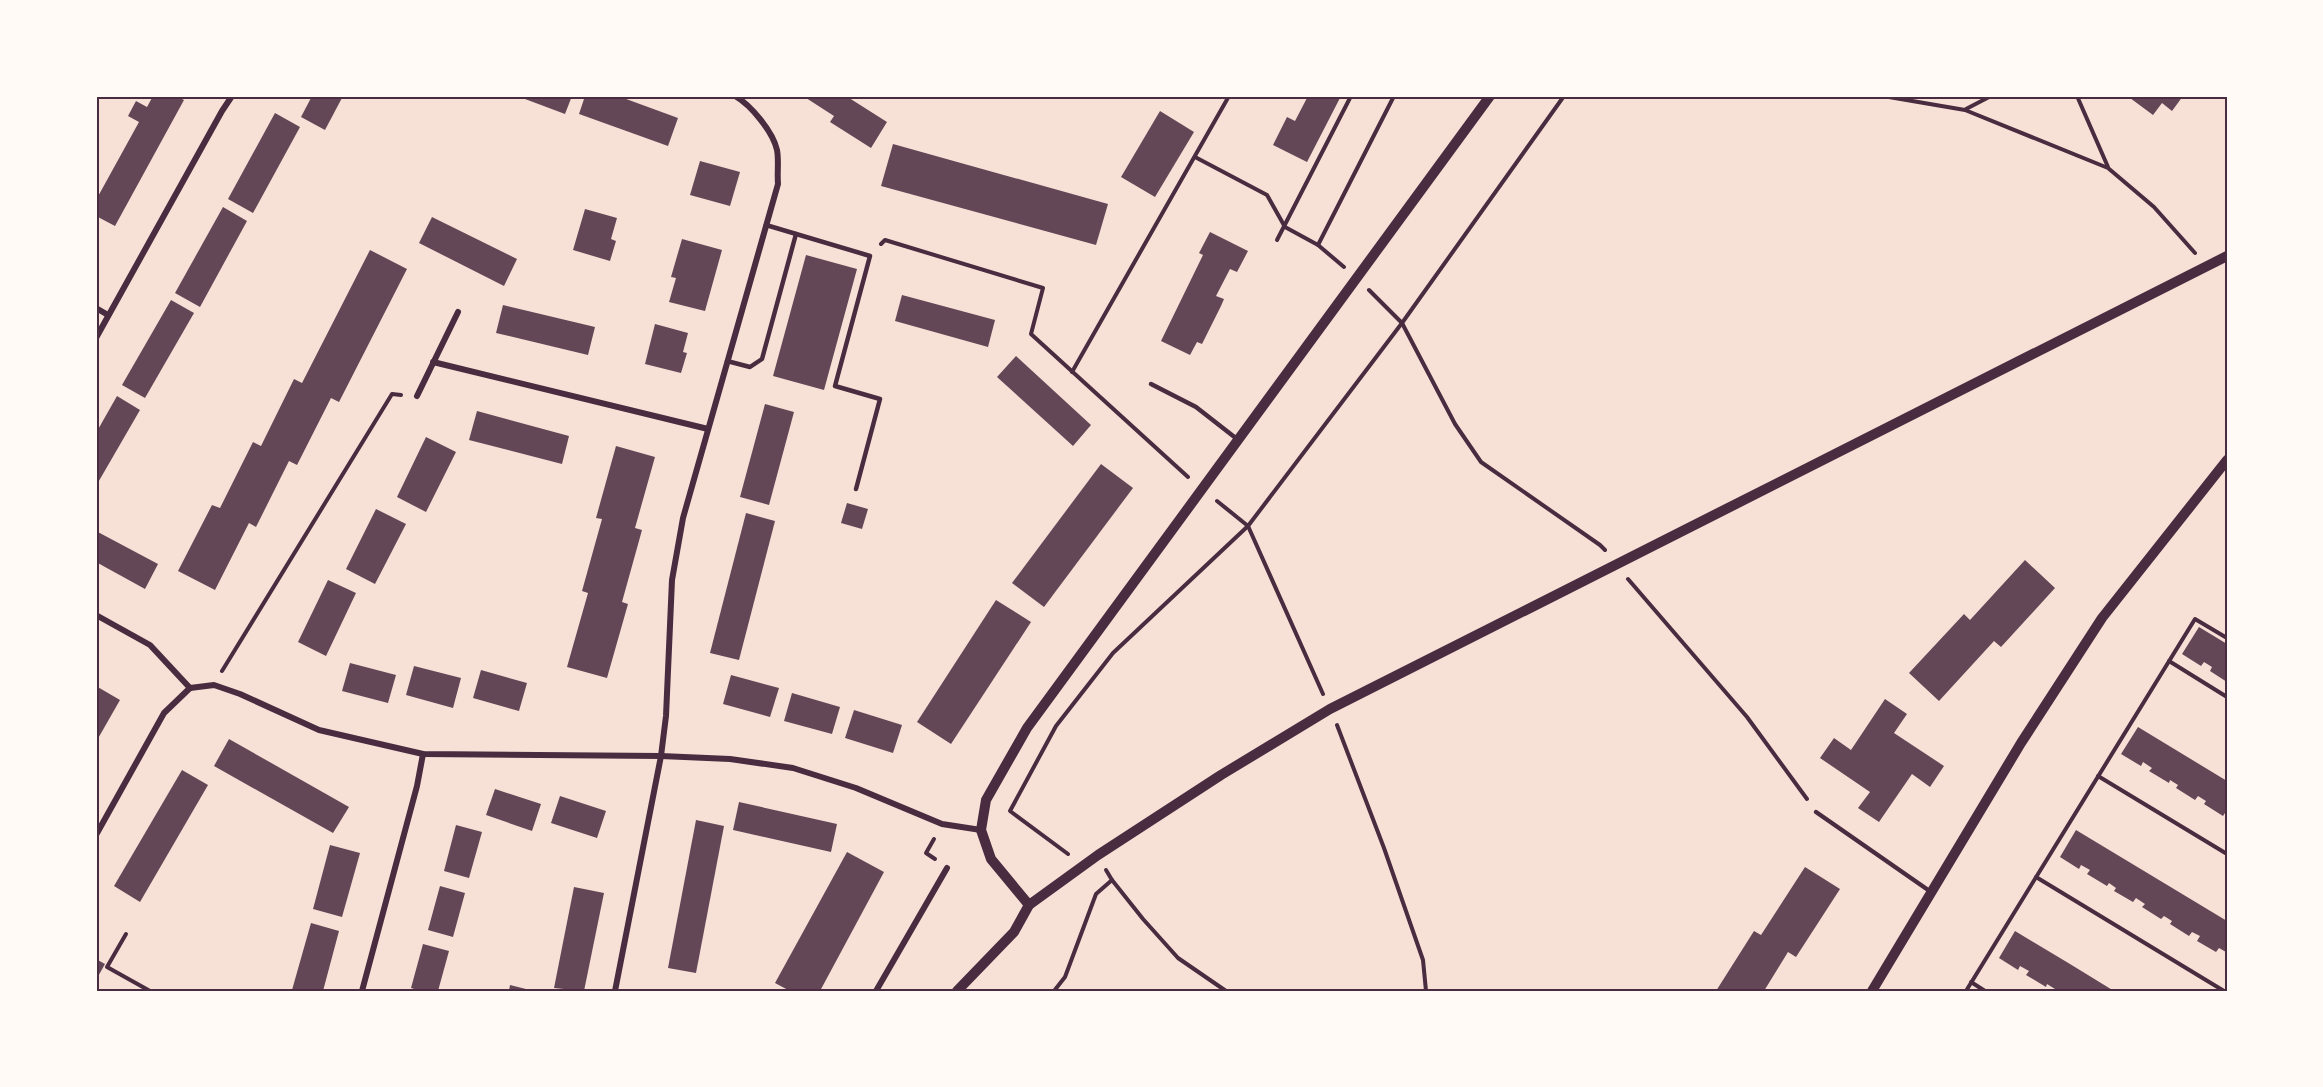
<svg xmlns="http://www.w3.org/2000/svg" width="2323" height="1087" viewBox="0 0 2323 1087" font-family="Lora,serif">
	<rect width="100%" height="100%" fill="#f7e1d7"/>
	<!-- building -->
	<g fill="#644757">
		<path d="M153,96H176L184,100L115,226L96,216V200L139,122L128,116L136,101L147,107Z"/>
		<path d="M312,96H343L325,130L301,117Z"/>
		<path d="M517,96H572L565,114Z"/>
		<path d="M585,96H618L678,118L668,146L579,114Z"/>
		<path d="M803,96H846L887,122L871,148L830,122L834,116Z"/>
		<path d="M1308,96H1341L1307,162L1273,145L1287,117L1295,121Z"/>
		<path d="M2131,96H2183L2172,111L2162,103L2153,115L2130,98Z"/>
		<path d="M1160,111L1194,132L1155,197L1121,177Z"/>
		<path d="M275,113L300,127L253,213L228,199Z"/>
		<path d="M893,144L1108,204L1096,245L881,186Z"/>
		<path d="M700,161L740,172L730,206L690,195Z"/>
		<path d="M223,207L247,221L200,307L175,293Z"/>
		<path d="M585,209L617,218L611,239L616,241L610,261L573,250Z"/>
		<path d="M432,217L517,259L504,286L419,243Z"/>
		<path d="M1210,232L1248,251L1237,272L1230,269L1216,296L1224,299L1221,306L1202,344L1197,342L1190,355L1161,341L1203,255L1199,253Z"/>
		<path d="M682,239L722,250L705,311L669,302L676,278L671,277Z"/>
		<path d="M370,250L407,269L339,402L331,398L297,465L289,461L256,527L249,523L215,590L178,571L212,505L220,508L253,442L261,446L294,379L302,383Z"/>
		<path d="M806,255L857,269L824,390L773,376Z"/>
		<path d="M902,295L995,320L988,347L895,321Z"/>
		<path d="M171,300L194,313L145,398L122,385Z"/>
		<path d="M503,305L595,327L588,355L496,333Z"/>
		<path d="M655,324L688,333L683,352L687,353L681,373L645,364Z"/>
		<path d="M1016,356L1091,425L1073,446L997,377Z"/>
		<path d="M117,396L140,410L96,486V433Z"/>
		<path d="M765,404L794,412L769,505L740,497Z"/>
		<path d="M477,411L569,436L562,464L469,440Z"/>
		<path d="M426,437L456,452L426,512L397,497Z"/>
		<path d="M616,446L655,457L635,528L642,530L622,602L628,604L607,678L567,667L588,593L582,591L602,519L596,518Z"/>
		<path d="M1101,464L1133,488L1044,607L1012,583Z"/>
		<path d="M847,503L868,509L862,529L841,523Z"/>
		<path d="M376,509L406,524L375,584L346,569Z"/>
		<path d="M746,513L775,521L739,660L710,653Z"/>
		<path d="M96,531L158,564L145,589L96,562Z"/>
		<path d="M2025,560L2055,588L2001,647L1994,641L1939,701L1909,673L1964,614L1970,620Z"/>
		<path d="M328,580L356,593L326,656L298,642Z"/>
		<path d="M996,600L1031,622L951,744L917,722Z"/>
		<path d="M2199,627L2227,644V682L2210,671L2212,667L2204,662L2201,666L2182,654Z"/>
		<path d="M350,663L396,675L388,703L342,691Z"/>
		<path d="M414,666L461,678L453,708L406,695Z"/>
		<path d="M481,670L527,683L519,711L473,698Z"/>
		<path d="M731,675L779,688L770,717L723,704Z"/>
		<path d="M96,686L120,700L96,742Z"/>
		<path d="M792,693L840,707L832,734L784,721Z"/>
		<path d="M1885,699L1907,714L1894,733L1944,766L1930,787L1912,774L1879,822L1858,808L1870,792L1820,758L1834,738L1851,750Z"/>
		<path d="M854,710L902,725L893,753L845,738Z"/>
		<path d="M2138,727L2227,781V814L2225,813L2223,816L2204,804L2206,801L2198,796L2195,800L2176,788L2178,785L2170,780L2169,783L2149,771L2152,768L2143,762L2141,766L2121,754Z"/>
		<path d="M229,739L349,807L333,833L214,766Z"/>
		<path d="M182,770L208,785L140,902L114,886Z"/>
		<path d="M495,789L541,804L532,831L486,815Z"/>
		<path d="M560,796L606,811L597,838L551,823Z"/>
		<path d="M739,802L837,824L831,852L733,830Z"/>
		<path d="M696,820L724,826L696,973L668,968Z"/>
		<path d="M456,825L482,832L469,878L444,871Z"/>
		<path d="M2076,830L2227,921L2226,952L2219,948L2216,952L2197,941L2200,936L2192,932L2189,936L2170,924L2172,921L2164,916L2161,919L2142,907L2145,904L2136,898L2133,902L2114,891L2116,888L2109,883L2107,886L2087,874L2090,870L2081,865L2079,869L2060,857Z"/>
		<path d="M330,845L360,853L342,917L313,909Z"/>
		<path d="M847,852L884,872L820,991H790L775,983Z"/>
		<path d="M1805,867L1840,889L1796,957L1788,952L1764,991H1716L1754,931L1761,935Z"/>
		<path d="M440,886L465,893L453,937L428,930Z"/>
		<path d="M574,887L604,893L584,991L554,988Z"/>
		<path d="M311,923L339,931L323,991H296L292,990Z"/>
		<path d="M2015,931L2070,964L2114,991H2054L2055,989L2047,984L2046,987L2026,975L2029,971L2020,966L2018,970L1999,958Z"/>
		<path d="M423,944L449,951L438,991H421L411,988Z"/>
		<path d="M96,959L105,964L96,980Z"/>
		<path d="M510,985L530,990V991H509Z"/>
	</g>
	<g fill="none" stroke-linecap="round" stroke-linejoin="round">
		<!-- path -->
		<g stroke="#4a2c40" stroke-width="4">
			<path d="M1883,96L1965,110L2108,168L2154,207L2195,253"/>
			<path d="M2077,96L2108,167"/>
			<path d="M1966,109L1991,96"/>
			<path d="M1195,157L1267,195L1285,227L1318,245L1344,267"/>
			<path d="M1277,240L1351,96"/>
			<path d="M881,244L885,240L1043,288L1031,334L1188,477"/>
			<path d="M1318,245L1394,96"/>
			<path d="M1369,290L1402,323L1455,424L1481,462L1600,545L1605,550"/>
			<path d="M1072,372L1229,96"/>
			<path d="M1217,501L1248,526L1323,694"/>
			<path d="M1628,579L1747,717L1807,799"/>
			<path d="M2169,661L2227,697"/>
			<path d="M222,671L392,394L401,395"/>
			<path d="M1337,725L1384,848L1423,960L1426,991"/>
			<path d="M2098,776L2227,854"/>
			<path d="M934,839L926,853L935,859"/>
			<path d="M1068,854L1010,811L1056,726L1113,653L1248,526L1402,323L1564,96"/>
			<path d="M2036,877L2224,991"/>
			<path d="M1112,880L1143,919L1178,958L1226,991"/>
			<path d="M126,934L107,967L150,991"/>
			<path d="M1971,982L1985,991"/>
			<path d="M1054,991L1065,977L1096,894L1112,880L1106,870"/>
			<path d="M1966,991L2195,619L2227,638"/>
		</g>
		<!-- service -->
		<g stroke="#4a2c40" stroke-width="4.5">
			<path d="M766,225L870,256L835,386L880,399L856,489"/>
			<path d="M727,361L750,367L762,359L796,234"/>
			<path d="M1151,384L1196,407L1237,439"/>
			<path d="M1816,812L1931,892"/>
		</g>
		<!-- minor -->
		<g stroke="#4a2c40" stroke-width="6">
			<path d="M96,308L108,315"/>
			<path d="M96,338L222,111L232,96"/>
			<path d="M433,362L708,429"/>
			<path d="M417,396L458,312"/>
			<path d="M96,615L150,645L190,688"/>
			<path d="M190,688L214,685L240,694L319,730L423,754L661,756L730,759L793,768L856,788L942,824L981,830"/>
			<path d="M96,835L164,713L190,688"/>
			<path d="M362,991L417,786L423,754"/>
			<path d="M615,991L661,756L666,716L672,580L683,518L778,184C777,173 779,160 777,150C773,132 751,105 735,96"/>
			<path d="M876,991L947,868"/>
		</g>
		<!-- tertiary -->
		<g stroke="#4a2c40" stroke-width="10">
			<path d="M1029,905L991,859L981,830L986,800L1027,728L1490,96"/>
			<path d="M957,991L1014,932L1029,905L1098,855L1221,775L1330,709L2227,256"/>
			<path d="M1872,991L2021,743L2102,618L2227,460"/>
		</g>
	</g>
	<!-- border -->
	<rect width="2323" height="1087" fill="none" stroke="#fffaf5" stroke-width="195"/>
	<rect x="98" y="98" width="2128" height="892" fill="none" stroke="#4a2c40" stroke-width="2"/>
</svg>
